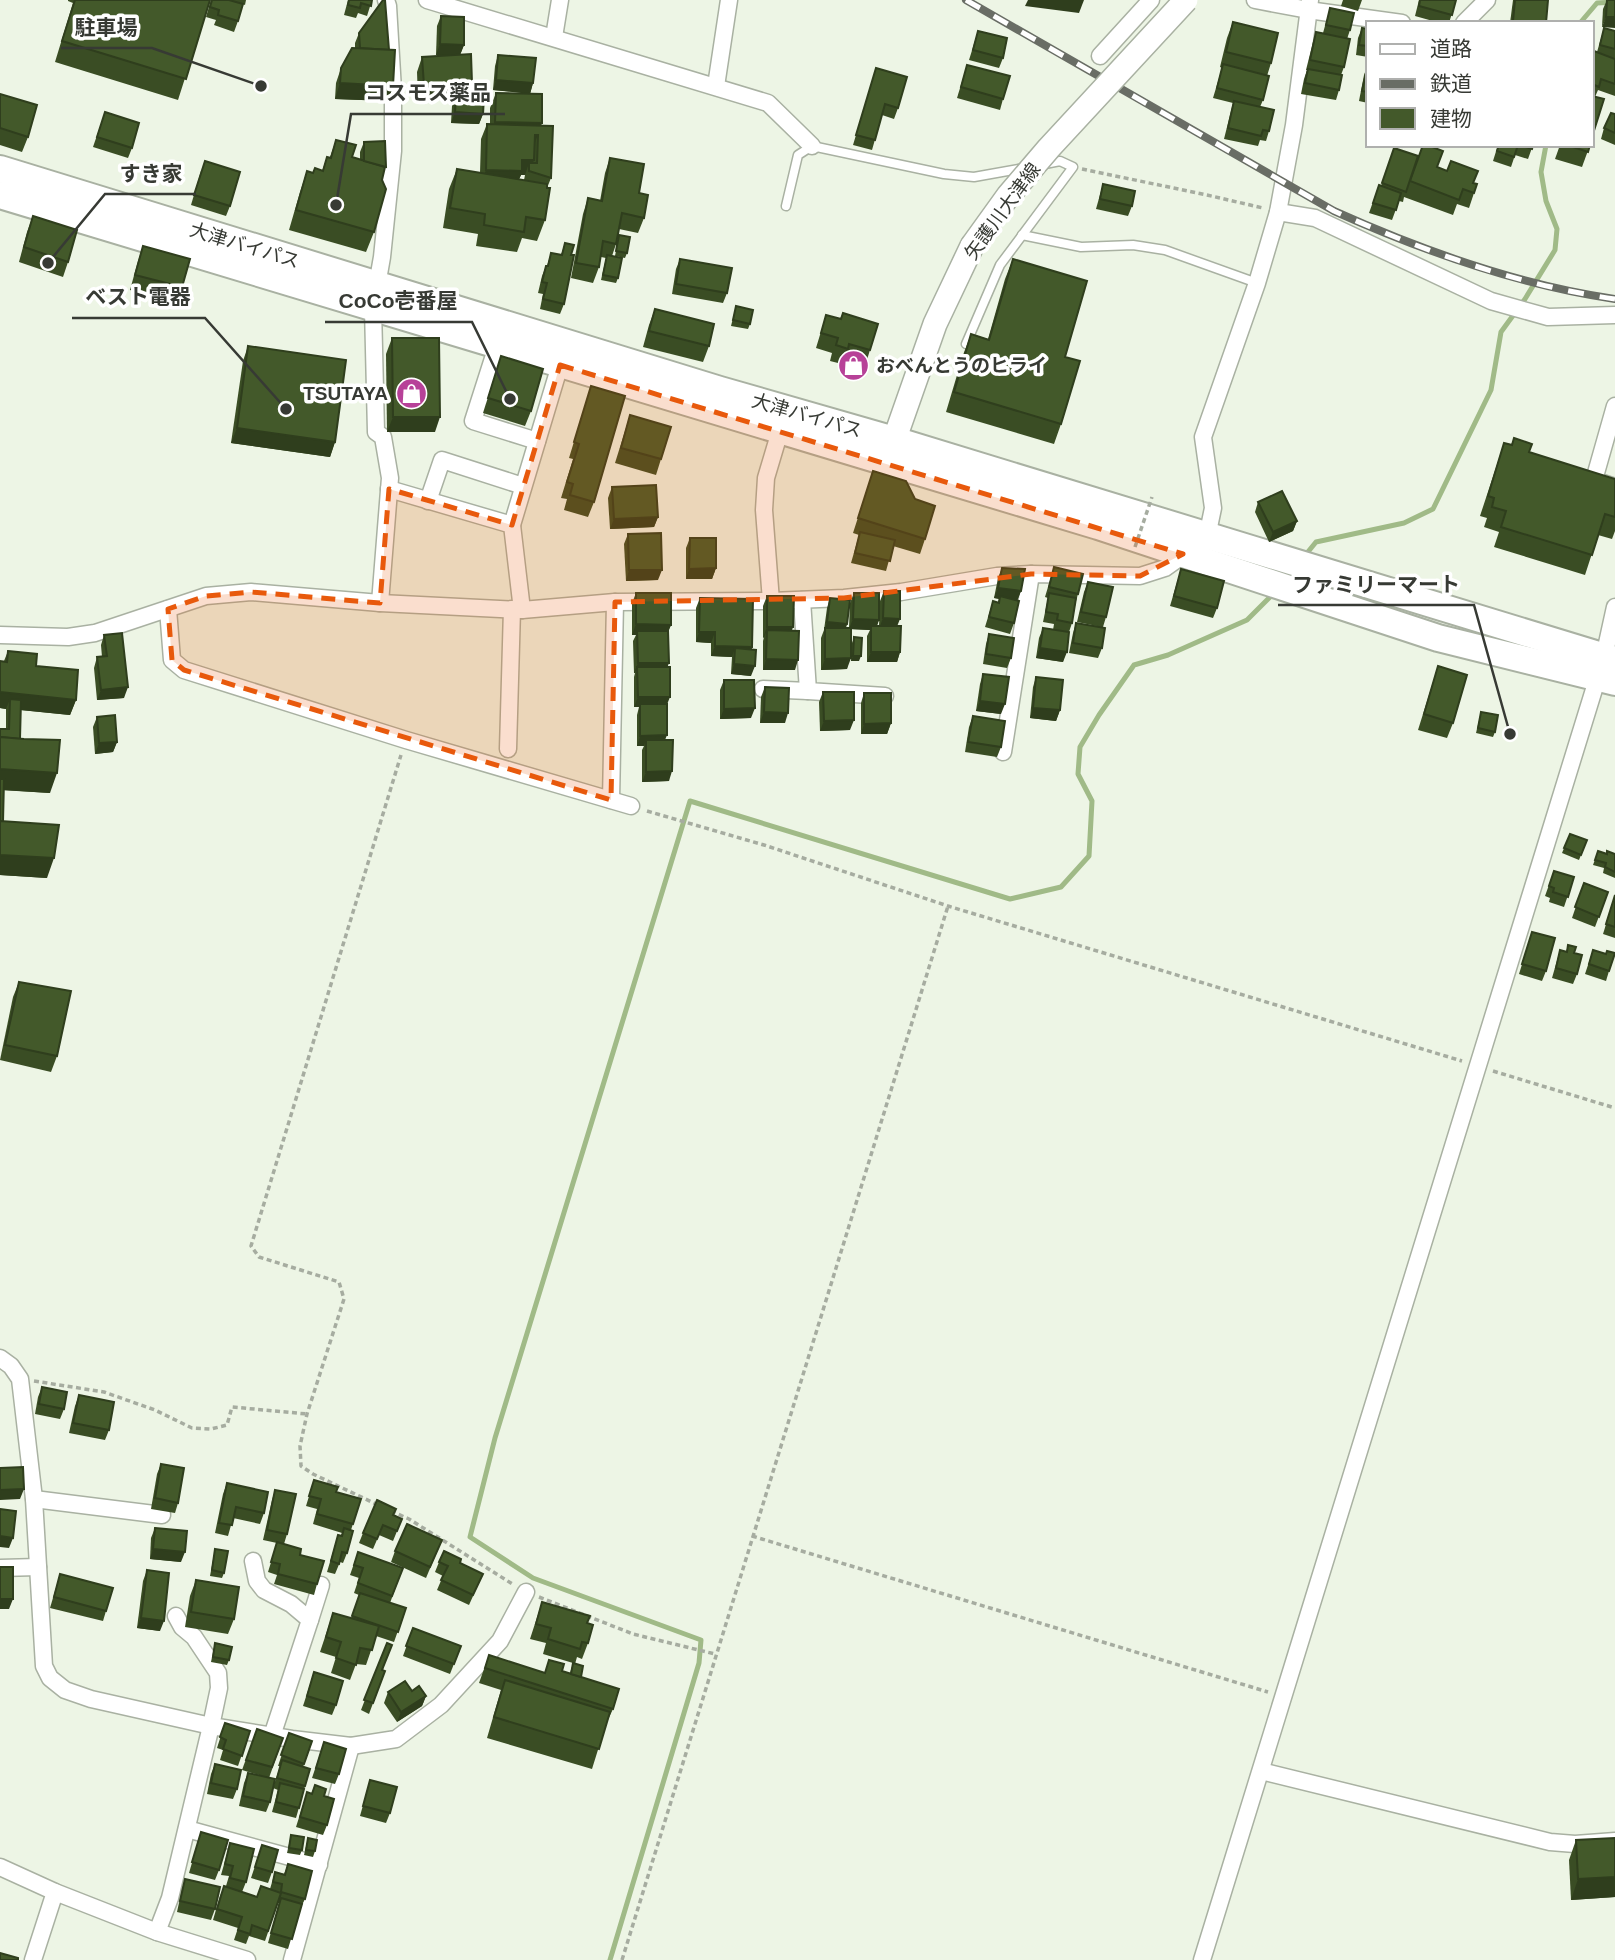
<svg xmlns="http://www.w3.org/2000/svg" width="1615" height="1960" viewBox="0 0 1615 1960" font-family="Arial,'Noto Sans JP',sans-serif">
	<rect width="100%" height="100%" fill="#edf5e5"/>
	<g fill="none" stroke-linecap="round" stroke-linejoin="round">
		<!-- stream -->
		<g stroke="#a0ba87" stroke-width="5">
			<path d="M1580,23L1597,3L1615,2"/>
			<path d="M1303,558L1316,542L1404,523L1433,509L1491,390L1501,332L1525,299L1555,250L1557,229L1546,201L1541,172L1546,145"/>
			<path d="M610,1960L699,1663L701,1640L533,1578L470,1537L495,1438L690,801L1010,899L1061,887L1089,856L1092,801L1078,774L1080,747L1099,715L1134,665L1168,655L1247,620L1275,592"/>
		</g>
		<defs>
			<g id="service">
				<path d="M786,206L798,155L812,146L944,174L974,177L1024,168"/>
				<path d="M1022,235L1081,247L1133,245L1165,250L1257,283"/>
				<path d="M966,344L1000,265L1073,167L1060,161L1040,165"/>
			</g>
			<g id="minor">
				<path d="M427,0L768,103L812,146"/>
				<path d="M1255,0L1308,10L1402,23"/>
				<path d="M1464,23L1487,0"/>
				<path d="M554,37L560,0"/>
				<path d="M1100,56L1151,0"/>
				<path d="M716,86L729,0"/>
				<path d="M1278,212L1315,218L1491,301L1548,317L1615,315"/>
				<path d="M497,346L473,421L537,441"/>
				<path d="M1615,406L1594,480L1615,487"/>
				<path d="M389,489L512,525L522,610"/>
				<path d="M428,501L442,460L523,486"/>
				<path d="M512,525L560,365"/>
				<path d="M1204,540L1207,537L1213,508L1203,437L1257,283L1278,212L1294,125L1310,0"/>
				<path d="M802,600L808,691L885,696"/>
				<path d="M771,601L764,510L766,478L780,431"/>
				<path d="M380,603L390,478L383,437L376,432L373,308L382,257L393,151V90L388,6L386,0"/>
				<path d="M168,609L172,660L184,670L406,740L631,806"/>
				<path d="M0,635L68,637L95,633L206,596L251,592L380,603L522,610L615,602L771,601L844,598L901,592L997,576L1031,574L1140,576L1165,568L1186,553"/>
				<path d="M763,689L808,691"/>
				<path d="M508,749L512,609"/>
				<path d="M1003,752L1031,574"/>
				<path d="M611,800L615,602"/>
				<path d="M0,1358L11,1366L20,1379L34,1499L44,1666L50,1678L65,1690L91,1699L211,1726L170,1898L157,1932"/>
				<path d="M34,1499L162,1515"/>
				<path d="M253,1561L257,1581L264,1590L291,1604L310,1620L272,1736"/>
				<path d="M0,1568L38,1567"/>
				<path d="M176,1616L182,1627L194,1637L218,1673L219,1688L211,1726L292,1739L351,1746L292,1960"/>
				<path d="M310,1620L321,1585"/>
				<path d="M351,1746L396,1739L441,1705L500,1641L526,1592"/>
				<path d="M1261,1771L1550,1842L1575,1844L1615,1841"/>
				<path d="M187,1829L319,1865"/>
				<path d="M0,1867L55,1892L157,1932L247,1960"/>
				<path d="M33,1960L55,1892"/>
				<path d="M1202,1960L1604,657L1615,607"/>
			</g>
			<path id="secondary" d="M889,455L935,324L972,246"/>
			<g id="trunk">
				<path d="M0,169L720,390L894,440L1615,660"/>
				<path d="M0,195L1098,526L1438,638L1615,682"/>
			</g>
		</defs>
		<!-- service casing -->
		<use href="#service" stroke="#a9b1a2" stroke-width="11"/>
		<!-- minor casing -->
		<use href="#minor" stroke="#a9b1a2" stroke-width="19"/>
		<!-- secondary casing -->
		<use href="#secondary" stroke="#a9b1a2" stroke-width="26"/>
		<!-- trunk casing -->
		<use href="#trunk" stroke="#a9b1a2" stroke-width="30"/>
		<!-- path -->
		<g stroke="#a6aca0" stroke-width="3.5" stroke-dasharray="5 3.5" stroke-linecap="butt">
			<path d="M1082,169L1207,195L1263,208"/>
			<path d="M647,811L764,845L948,906L1462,1061"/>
			<path d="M1493,1071L1615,1108"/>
			<path d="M34,1381L104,1392L155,1410L192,1428L211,1429L227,1425L232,1407L307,1414"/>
			<path d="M378,1505L313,1474L301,1466L300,1446L307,1414L344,1299L339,1282L259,1257L251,1246L401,755"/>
			<path d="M391,1511L409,1519L514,1585"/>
			<path d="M752,1536L1268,1692"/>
			<path d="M539,1597L633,1634L715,1654"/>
			<path d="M622,1960L948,906"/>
		</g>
		<!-- service -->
		<use href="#service" stroke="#fff" stroke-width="8"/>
		<!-- minor -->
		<use href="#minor" stroke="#fff" stroke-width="16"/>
		<!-- secondary -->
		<use href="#secondary" stroke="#fff" stroke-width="23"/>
		<!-- trunk -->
		<use href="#trunk" stroke="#fff" stroke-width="26"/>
		<defs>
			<path id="rail" d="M966,0L1334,211C1423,251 1518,285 1615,299"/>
		</defs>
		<!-- rail casing -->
		<use href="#rail" stroke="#696d65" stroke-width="8"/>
		<!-- rail -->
		<use href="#rail" stroke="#fff" stroke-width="5" stroke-dasharray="16" stroke-linecap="butt"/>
		<defs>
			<path id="secondary-bridge" d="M972,246L1008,196L1049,148L1186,0"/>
		</defs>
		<!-- secondary-bridge casing -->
		<use href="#secondary-bridge" stroke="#a9b1a2" stroke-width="26" stroke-linecap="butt"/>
		<!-- path-bridge -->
		<path stroke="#a6aca0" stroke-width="3.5" stroke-dasharray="5 3.5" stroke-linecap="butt" d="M1135,547L1152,497"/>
		<!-- secondary-bridge -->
		<use href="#secondary-bridge" stroke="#fff" stroke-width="23"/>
	</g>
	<!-- wall -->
	<g fill="#3a4d24" fill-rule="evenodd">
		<path d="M68,0H210L178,100L55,62L73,3L68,1Z"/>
		<path d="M211,0H246L245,5L240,3L238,21L234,32L214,25L216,20L206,17Z"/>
		<path d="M348,0H372L367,16L358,13L356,18L344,15Z"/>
		<path d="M1343,0H1362L1358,11L1341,6Z"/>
		<path d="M1419,0H1456L1449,23H1440L1415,16Z"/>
		<path d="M1513,0H1548L1546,23H1510Z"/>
		<path d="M1607,0H1615L1602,27L1603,9Z"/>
		<path d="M1330,8L1350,30L1347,39L1344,67L1341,75L1339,90L1336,100L1301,94L1304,79L1307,70H1306L1313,42L1316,32L1323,33Z"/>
		<path d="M441,16L464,45L460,55H436L437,26Z"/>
		<path d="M1233,22L1271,63L1267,76L1263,100L1260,107L1269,131L1266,141L1260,140L1258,146L1224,139L1233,103L1213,98L1222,68L1220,67L1227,38Z"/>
		<path d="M1362,28L1368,29V57L1356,55L1358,38Z"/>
		<path d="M1604,28L1615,31V96L1598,90L1595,97L1592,137V56L1597,52Z"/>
		<path d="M978,31L1003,58L999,68L969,60Z"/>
		<path d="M359,33L389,50L393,86L388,101L335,99L336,83L341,68L355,48V43Z"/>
		<path d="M498,55L533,83L530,94L542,123L541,125L551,178L547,188L545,220L537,241L522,238L517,252L476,246L478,234L443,228L449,189L457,169L480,173L481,139L487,124H490V108L496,93H527L493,90L495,66ZM521,175H525L524,180L519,179Z"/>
		<path d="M422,57L472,83L467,96L483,114L479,124L451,123L452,106L455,98L418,100L417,72Z"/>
		<path d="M1368,64V103L1359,101L1364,75Z"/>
		<path d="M967,65L1003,99L1000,110L957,98Z"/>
		<path d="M876,68L898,108L894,119L882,115L872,150L853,145Z"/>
		<path d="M0,94L28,137L22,152L0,145Z"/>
		<path d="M105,112L132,148L128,158L93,147Z"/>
		<path d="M1615,114V145L1601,139L1604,128Z"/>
		<path d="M336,140L352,157L360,160V152L364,142L382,180L374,232L366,252L289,230L300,192L307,171L313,173L322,171L327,157H330Z"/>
		<path d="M1498,145H1533L1528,159L1515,155L1511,167L1493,161Z"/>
		<path d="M1560,145H1590L1582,167L1555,159Z"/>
		<path d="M1394,148L1477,184L1469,208L1457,204L1453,215L1404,197L1403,202L1399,201L1392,220L1369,213L1379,185L1381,186Z"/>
		<path d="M610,158L639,193L644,218L638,233L619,229L616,244L612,256L618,278L616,283L601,280L606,258L601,257L599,267L593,283L571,278L583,214L588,198L600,201L605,173Z"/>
		<path d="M201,171L230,206L226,216L191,205Z"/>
		<path d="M1103,184L1132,206L1128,216L1096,209Z"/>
		<path d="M33,216L68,262L63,277L19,262L27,232Z"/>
		<path d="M619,235L627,253L625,258L615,256Z"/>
		<path d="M565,243L571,255L564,304L560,314L540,309L543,294L538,293L542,276L546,266H547L551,253L561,255Z"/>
		<path d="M143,246L182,287L176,303L130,290L138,261Z"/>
		<path d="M680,259L727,293L723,303L672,294L676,269Z"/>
		<path d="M1013,259L1065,357L1061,424L1054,444L946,412L963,355L971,334L988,339L1005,279Z"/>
		<path d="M736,306L750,324L748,329L731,326Z"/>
		<path d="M655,309L709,346L703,362L643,347L649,325Z"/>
		<path d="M826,315L870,350L865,366L844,360L842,364L830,361L832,353L816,348Z"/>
		<path d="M392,338L435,432H387L386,354Z"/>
		<path d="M248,346L335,442L330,457L231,443L243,361Z"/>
		<path d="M501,356L531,411L525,426L483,413Z"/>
		<path d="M591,386L594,502L588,517L564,510L567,499L561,498L573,459L569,458Z"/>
		<path d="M630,415L661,459L656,475L615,463Z"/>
		<path d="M1504,443L1529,452L1615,479V531L1612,539L1598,535L1585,575L1494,547L1499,532L1484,527L1487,518L1480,516Z"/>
		<path d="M873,471L925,539L920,554L893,546L886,571L851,563L859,535L853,533Z"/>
		<path d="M612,487L658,517L654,527L610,529L608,498Z"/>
		<path d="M1258,502L1297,521L1293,531L1269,542L1255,512Z"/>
		<path d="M628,534L658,580L626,581L624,544Z"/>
		<path d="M690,538L716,568L712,579H686V548Z"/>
		<path d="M1054,567L1078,594L1076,601L1072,623L1069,632L1063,662L1036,658L1039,638L1043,628L1053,630L1054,624L1043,622L1048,598L1045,597Z"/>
		<path d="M1002,568L1021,591L1017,601L1014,623L1010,634L985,627L993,601L998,602L999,599L994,598L998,578Z"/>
		<path d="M1181,569L1217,608L1213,618L1170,606Z"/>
		<path d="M1088,582L1106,617L1103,627L1102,648L1098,658L1069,653L1073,633L1076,623L1097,626L1077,622L1084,592Z"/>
		<path d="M884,591L897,626L900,652L897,662H867V636L870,630L851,629L847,669L821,670V638L824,630L827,608L830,598L847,624L846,628H849L850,603L854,593L879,620L877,626H879L880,601Z"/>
		<path d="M636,593L671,625L668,631L667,705L665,740L669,781L642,782V750L644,746H637V715L639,707H634V677L635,673H634L633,641L636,635H632V603Z"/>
		<path d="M767,596L792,631L795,670H763V641L764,637L763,638V606Z"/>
		<path d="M700,598L752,647L751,676L731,674L732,657L711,656V643L696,642V608Z"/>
		<path d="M989,634L1011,658L1007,668L983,664L986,644Z"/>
		<path d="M104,635L124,698L97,700L94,668L97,657H102L101,645Z"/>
		<path d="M854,638L859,661H851L852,643Z"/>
		<path d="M8,651L36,666L76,700L70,715L21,710L20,739L50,793L4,790L3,822L47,878L0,875V729H6V709L0,708V661H4Z"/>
		<path d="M1438,666L1453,723L1447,738L1418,730Z"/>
		<path d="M983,674L1001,714L976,711L980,684Z"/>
		<path d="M1036,677L1060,710L1056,721L1030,718L1033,687Z"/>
		<path d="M724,680L751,718L720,719V690Z"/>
		<path d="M765,687L785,723H760L761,697Z"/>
		<path d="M823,692L850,730L820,731L819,702Z"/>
		<path d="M864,693L891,723L887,734H861V703Z"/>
		<path d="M1481,712L1495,732L1493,737L1476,733Z"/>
		<path d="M973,716L1001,747L997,757L965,752L969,727Z"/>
		<path d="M97,717L117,742L113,752L95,754L93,727Z"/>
		<path d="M1570,834L1587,840L1579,860L1562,853Z"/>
		<path d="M1598,851L1607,854H1615V878L1603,873L1604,868L1593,865Z"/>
		<path d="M1554,871L1574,877L1564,907L1549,902L1550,898L1545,896Z"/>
		<path d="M1584,883L1608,892L1595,927L1572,918Z"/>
		<path d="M1615,895V938L1603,934Z"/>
		<path d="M1532,932L1546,971L1542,981L1519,974Z"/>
		<path d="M1568,945L1574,953L1577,974L1573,984L1552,978L1560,950L1566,952Z"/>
		<path d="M1593,950L1609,971L1606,981L1585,974Z"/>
		<path d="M19,982L57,1056L51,1072L0,1060L13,997Z"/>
		<path d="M42,1387L64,1409L60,1419L35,1414L38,1397Z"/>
		<path d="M79,1395L109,1430L105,1440L69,1433L75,1406Z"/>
		<path d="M161,1464L178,1503L175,1513L151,1509L157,1474Z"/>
		<path d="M314,1480L336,1492L361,1499L351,1530L347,1553L343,1563L340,1562L335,1574L327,1572L338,1535L341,1536L342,1533L313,1524L317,1509L306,1506Z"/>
		<path d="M227,1483L264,1513L260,1524L233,1518L228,1536L215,1533L223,1494Z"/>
		<path d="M275,1490L287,1534L284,1544L300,1555L317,1584L314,1595L274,1584L277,1575L268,1572L277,1543L263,1540L272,1500Z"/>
		<path d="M393,1515L402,1519L393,1541L379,1535L373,1549L359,1543L363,1533Z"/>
		<path d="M155,1528L181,1562L150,1559L151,1538Z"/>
		<path d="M442,1540L426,1578L391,1562L395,1551Z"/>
		<path d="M215,1549L224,1573L222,1578L210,1576Z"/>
		<path d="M358,1552L403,1568L390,1603L406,1608L394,1642L376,1636L366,1665L356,1664L350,1680L331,1673L336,1657L320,1652L333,1613L351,1619L359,1595L354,1593L359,1578L350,1575Z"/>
		<path d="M439,1562L460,1563L483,1574L469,1605L437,1590L443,1576L435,1572Z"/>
		<path d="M147,1570L160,1631L137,1628L143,1581Z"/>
		<path d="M60,1574L106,1611L103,1621L50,1608Z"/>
		<path d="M196,1580L234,1619L228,1634L185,1627L190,1596Z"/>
		<path d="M542,1602L587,1623L588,1643L582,1659L577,1657L575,1664L581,1677L613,1709L606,1724L592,1769L487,1738L501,1690L479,1683L489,1655L545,1673L562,1671L570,1673L573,1663L543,1654L546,1643L530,1639Z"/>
		<path d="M413,1628L461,1646L450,1674L403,1656Z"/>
		<path d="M215,1643L229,1660L227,1665L211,1662Z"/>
		<path d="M387,1643L383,1670L385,1671L369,1714L361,1710Z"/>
		<path d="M314,1672L336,1705L332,1715L303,1706Z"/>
		<path d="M412,1691L426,1696L422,1706L397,1722L384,1703L388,1692Z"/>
		<path d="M225,1723L250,1731L238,1766L220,1760L223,1750L217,1748Z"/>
		<path d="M257,1729L283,1738L269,1778L242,1770Z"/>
		<path d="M289,1733L312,1741L303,1767L310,1769L296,1818L272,1812L278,1790L273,1788L280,1766H278Z"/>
		<path d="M324,1742L339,1774L335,1784L312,1778Z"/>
		<path d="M215,1764L237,1789L233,1799L207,1794L211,1774Z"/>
		<path d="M248,1773L270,1802L266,1812L239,1806L244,1783Z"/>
		<path d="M370,1780L390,1813L386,1823L360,1816Z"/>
		<path d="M315,1785L324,1796L327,1825L323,1835L296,1827L307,1792L311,1794Z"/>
		<path d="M201,1832L219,1870L215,1880L189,1873Z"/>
		<path d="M291,1835L302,1850L300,1855L287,1853Z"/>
		<path d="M308,1838L315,1851L313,1857L304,1855Z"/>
		<path d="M1615,1838V1897L1571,1900L1569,1860L1576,1840Z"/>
		<path d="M230,1843L246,1882L242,1892L257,1897L270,1889L275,1872L284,1874L288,1864L305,1899L300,1909L288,1949L268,1943L279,1903H278L265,1941L249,1936L246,1944L234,1940L238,1928L213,1920L220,1896L224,1886H226L229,1876L221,1875Z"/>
		<path d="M262,1845L272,1872L268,1883L251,1878Z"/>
		<path d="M185,1879L215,1909L211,1920L177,1912L182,1889Z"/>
	</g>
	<!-- shaded-wall -->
	<g fill="#2f3e1d">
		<path d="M1028,0H1084L1079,13L1025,6Z"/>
		<path d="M1606,17H1615V28L1602,27Z"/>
		<path d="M440,44L464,45L460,55H436Z"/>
		<path d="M496,80L533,83L530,94L493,90Z"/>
		<path d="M340,83L393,86L388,101L335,99Z"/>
		<path d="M472,83L467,98L456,96L455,98L418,100L424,85Z"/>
		<path d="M455,112L483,114L479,124L451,123Z"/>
		<path d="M495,122L542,123L532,151L490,137Z"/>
		<path d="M522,160H534L530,171L529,163L525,175H521L516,186L480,185L486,170Z"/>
		<path d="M393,417H440L435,432H387Z"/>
		<path d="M237,428L335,442L330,457L231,443Z"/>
		<path d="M658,517L654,527L610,529L614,519Z"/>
		<path d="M1297,521L1293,531L1269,542L1273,532Z"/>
		<path d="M716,568L712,579H686L689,569Z"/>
		<path d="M629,570H662L658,580L626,581Z"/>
		<path d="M998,588L1021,591L1017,601L994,598Z"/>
		<path d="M883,618L900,619L896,629H879Z"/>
		<path d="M853,619L879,620L875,630L871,626L870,630L849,629Z"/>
		<path d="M827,622L847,624L843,634L825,629Z"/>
		<path d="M636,624L671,625L667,635L637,631L636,635H632Z"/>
		<path d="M767,627H793L790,637L767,630L764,637L763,638Z"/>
		<path d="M699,632H715L711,643L696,642Z"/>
		<path d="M715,646L752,647L748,657L735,648L732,657L711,656Z"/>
		<path d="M1040,648L1067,652L1063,662L1036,658Z"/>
		<path d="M871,652H900L897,662H867Z"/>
		<path d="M853,656H861L859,661H851Z"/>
		<path d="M851,658L847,669L821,670L825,659Z"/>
		<path d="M766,659L798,660L795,670H763Z"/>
		<path d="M638,663H669L665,673L637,667L635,673H634Z"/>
		<path d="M734,664L755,666L751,676L731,674Z"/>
		<path d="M128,687L124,698L97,700L101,690Z"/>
		<path d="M0,692L76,700L70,715L10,709V699L6,709L0,708Z"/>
		<path d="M638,697H670L666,707L640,704L639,707H634Z"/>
		<path d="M980,701L1005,704L1001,714L976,711Z"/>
		<path d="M755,708L751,718L720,719L724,709Z"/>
		<path d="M1033,708L1060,710L1056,721L1030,718Z"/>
		<path d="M764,712L788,713L785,723H760Z"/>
		<path d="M854,720L850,730L820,731L824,721Z"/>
		<path d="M891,723L887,734H861L864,724Z"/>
		<path d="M667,735L663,745L646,740L644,746H637L640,736Z"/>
		<path d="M117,742L113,752L95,754L99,743Z"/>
		<path d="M0,769L57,773L50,793L0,790Z"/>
		<path d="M672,771L669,781L642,782L646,772Z"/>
		<path d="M0,855L54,858L47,878L0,875Z"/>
		<path d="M24,1489L20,1499L0,1500V1490Z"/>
		<path d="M0,1536L13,1538L9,1548L0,1547Z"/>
		<path d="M153,1549L185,1552L181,1562L150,1559Z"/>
		<path d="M0,1599H13L9,1609H0Z"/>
		<path d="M141,1618L164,1621L160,1631L137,1628Z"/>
		<path d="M426,1696L422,1706L397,1722L401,1712Z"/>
		<path d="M1615,1877V1897L1571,1900L1578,1879Z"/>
	</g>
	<!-- building -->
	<g fill="#43592a" stroke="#2f3e1d" stroke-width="2">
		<path d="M75,0H210L186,79L62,41Z"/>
		<path d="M212,0H229L243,4L238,21L218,15L219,10L210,7Z"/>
		<path d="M349,0H372L371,6L361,3L360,8L348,5Z"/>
		<path d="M383,0H385L389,50L360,48L359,33Z"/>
		<path d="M1420,0H1456L1452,15L1419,6Z"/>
		<path d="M1515,0H1548L1546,23L1513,21Z"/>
		<path d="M1607,0H1615V17H1606Z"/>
		<path d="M1330,8L1354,13L1350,30L1326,25Z"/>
		<path d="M441,16L464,17V45L440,44Z"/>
		<path d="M1233,22L1278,33L1271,63L1226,52Z"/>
		<path d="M1362,28L1368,29V46L1359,45Z"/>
		<path d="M1604,28L1615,31V49L1600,45Z"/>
		<path d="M978,31L1007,38L1003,58L973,50Z"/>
		<path d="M1316,32L1350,39L1344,67L1310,60Z"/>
		<path d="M352,48L395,50L393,86L340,83L341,68Z"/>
		<path d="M1594,51L1615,59V84L1601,79L1599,87L1592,84V56Z"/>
		<path d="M471,54L472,83L424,85L422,57Z"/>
		<path d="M498,55L536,58L533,83L496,80Z"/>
		<path d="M1223,64L1269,76L1263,100L1217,88Z"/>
		<path d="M1368,64V92L1362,91Z"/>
		<path d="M967,65L1010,76L1003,99L961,87Z"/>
		<path d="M876,68L907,77L898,108L885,104L875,140L856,135Z"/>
		<path d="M1308,69L1342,75L1339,90L1305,83Z"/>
		<path d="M496,93L542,94V123L495,122Z"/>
		<path d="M0,94L37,105L28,137L0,128Z"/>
		<path d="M456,96L484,97L483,114L455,112Z"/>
		<path d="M1592,96L1604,99L1592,137Z"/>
		<path d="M1234,101L1274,110L1269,131L1263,130L1261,136L1228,128Z"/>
		<path d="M105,112L139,123L132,148L97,137Z"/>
		<path d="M1611,113L1615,114V133L1604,128Z"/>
		<path d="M487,124L553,126L551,178L529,171V163H537L538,135H535L534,160H522V171L486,170Z"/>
		<path d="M336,140L356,145L352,157L385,167L382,180L386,189L374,232L296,210L307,171L313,173L315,168L323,171L327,157L331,158Z"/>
		<path d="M385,141L386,167L364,161V142Z"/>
		<path d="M1423,145H1427L1443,151L1437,167L1447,171L1451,161L1478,171L1473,183L1477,184L1474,193L1463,189L1459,200L1410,181Z"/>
		<path d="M1499,145H1518L1514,157L1497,151Z"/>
		<path d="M1520,145H1533L1532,149Z"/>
		<path d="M1567,145H1590L1588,152Z"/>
		<path d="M1394,148L1418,156L1406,192L1382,183Z"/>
		<path d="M610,158L644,164L639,193L648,195L644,218L622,213L616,244L603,241L599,267L576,263L588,198L602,201Z"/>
		<path d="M205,161L240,172L230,206L194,195Z"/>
		<path d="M457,169L547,184V188H550L545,220L526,217L524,232L484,225L485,214L450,208Z"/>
		<path d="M1103,184L1135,191L1132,206L1100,199Z"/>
		<path d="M1379,185L1401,193L1396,210L1373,203Z"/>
		<path d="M33,216L77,230L68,262L24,247Z"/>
		<path d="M619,235L630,237L627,253L616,251Z"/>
		<path d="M565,243L574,245L571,255H574L564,304L543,299L547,283L542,282L546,266H548L551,253L562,255Z"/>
		<path d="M143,246L190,259L182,287L135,275Z"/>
		<path d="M607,255L622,258L618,278L603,275Z"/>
		<path d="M680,259L732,268L727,293L676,284Z"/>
		<path d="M1013,259L1087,281L1065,357L1080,361L1061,424L954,392L971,334L989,340Z"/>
		<path d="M736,306L753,310L750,324L733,320Z"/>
		<path d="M655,309L714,324L709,346L649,331Z"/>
		<path d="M843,313L878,324L870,350L849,344L848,349L836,345L838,338L821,333L826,315L841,319Z"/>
		<path d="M392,338H439L440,417H393Z"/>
		<path d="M248,346L346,360L335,442L237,428Z"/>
		<path d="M501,356L543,369L531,411L488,398Z"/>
		<path d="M591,386L625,396L594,502L570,495L573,484L567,482L579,444L574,442Z"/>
		<path d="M630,415L671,427L661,459L621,448Z"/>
		<path d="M1514,438L1532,444L1529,452L1615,479V517L1605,514L1592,555L1501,527L1506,511L1492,507L1494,498L1488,496L1504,443L1512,445Z"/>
		<path d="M873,471L906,481L915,499L935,506L925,539L858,518Z"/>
		<path d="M656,485L658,517L614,519L612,487Z"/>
		<path d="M1282,491L1297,521L1273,532L1258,502Z"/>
		<path d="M860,532L895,540L890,561L855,553Z"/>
		<path d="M661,533L662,570H629L628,534Z"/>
		<path d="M690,538H716V568L689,569Z"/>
		<path d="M1054,567L1083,574L1078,594L1049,587Z"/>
		<path d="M1002,568L1025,569L1021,591L998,588Z"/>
		<path d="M1181,569L1224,581L1217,608L1174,596Z"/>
		<path d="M1088,582L1113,587L1106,617L1081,612Z"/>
		<path d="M884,591H900V619L883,618Z"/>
		<path d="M636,593H671V625L636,624Z"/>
		<path d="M854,593H879V620L853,619Z"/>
		<path d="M1049,593L1076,598L1072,623L1057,620L1058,614L1046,612Z"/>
		<path d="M767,596H794L793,627H767Z"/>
		<path d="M1000,596L1019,601L1014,623L989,617L993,601L999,603Z"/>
		<path d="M700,598L753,599L752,647L715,646V632H699Z"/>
		<path d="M830,598L850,600L847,624L827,622Z"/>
		<path d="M1076,623L1105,628L1102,648L1073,643Z"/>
		<path d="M871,626H901L900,652H871Z"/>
		<path d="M825,628H851V658L825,659Z"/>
		<path d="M1043,628L1069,632L1067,652L1040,648Z"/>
		<path d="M767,630L799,631L798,660L766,659Z"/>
		<path d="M637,631H668L669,663H638Z"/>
		<path d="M122,633L128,687L101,690L97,657L107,656L104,635Z"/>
		<path d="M989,634L1014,638L1011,658L986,654Z"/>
		<path d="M854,637L862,638L861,656H853Z"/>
		<path d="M735,648L756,650L755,666L734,664Z"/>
		<path d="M8,651L37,654L36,666L78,670L76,700L0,692V661L7,662Z"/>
		<path d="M1438,666L1467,675L1453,723L1424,714Z"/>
		<path d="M637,667H670V697H638Z"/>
		<path d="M983,674L1009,677L1005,704L980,701Z"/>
		<path d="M1036,677L1063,680L1060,710L1033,708Z"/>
		<path d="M724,680H754L755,708L724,709Z"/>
		<path d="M765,687L789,688L788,713L764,712Z"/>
		<path d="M823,692H854V720L824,721Z"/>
		<path d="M864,693H891V723L864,724Z"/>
		<path d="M10,699L21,700L20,739L0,737V729H9Z"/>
		<path d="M640,704H667V735L640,736Z"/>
		<path d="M1481,712L1498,715L1495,732L1478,728Z"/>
		<path d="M115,715L117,742L99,743L97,717Z"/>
		<path d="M973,716L1005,721L1001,747L968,742Z"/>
		<path d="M0,737L24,739L60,740L57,773L0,769Z"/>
		<path d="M646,740H673L672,771L646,772Z"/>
		<path d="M0,779H4L3,822L0,821Z"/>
		<path d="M0,821L59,825L54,858L0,855Z"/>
		<path d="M1570,834L1587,840L1581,855L1564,848Z"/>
		<path d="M1598,851L1607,854V851L1615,854V872L1605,867L1606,863L1595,860Z"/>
		<path d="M1554,871L1574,877L1568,897L1553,892L1554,888L1549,886Z"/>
		<path d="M1584,883L1608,892L1599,917L1575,907Z"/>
		<path d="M1615,895V927L1606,924Z"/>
		<path d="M1532,932L1555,938L1546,971L1522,964Z"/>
		<path d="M1568,945L1576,947L1574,953L1582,955L1577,974L1556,968L1560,950L1567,952Z"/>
		<path d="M1593,950L1606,954L1607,951L1615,953L1609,971L1589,964Z"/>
		<path d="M19,982L71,991L57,1056L5,1045Z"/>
		<path d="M42,1387L67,1392L64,1409L39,1404Z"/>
		<path d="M79,1395L114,1402L109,1430L73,1423Z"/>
		<path d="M161,1464L184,1468L178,1503L155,1498Z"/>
		<path d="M23,1467L24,1489L0,1490V1468Z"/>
		<path d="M314,1480L338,1487L336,1492L361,1499L353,1524L317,1514L321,1499L309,1496Z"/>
		<path d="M227,1483L268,1492L264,1513L236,1507L232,1525L219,1523Z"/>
		<path d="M275,1490L296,1494L287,1534L267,1530Z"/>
		<path d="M377,1500L396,1509L393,1515L402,1519L397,1531L383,1525L377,1539L363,1533Z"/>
		<path d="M0,1509L16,1511L13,1538L0,1536Z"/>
		<path d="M407,1524L442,1540L430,1567L395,1551Z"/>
		<path d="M155,1528L187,1531L185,1552L153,1549Z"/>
		<path d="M344,1528L353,1531L347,1553L342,1552L339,1564L331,1561L338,1535L342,1536Z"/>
		<path d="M277,1542L301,1549L300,1555L324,1561L317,1584L278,1574L280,1564L271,1562Z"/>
		<path d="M215,1549L228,1551L224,1573L212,1570Z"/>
		<path d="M444,1551L461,1559L460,1563L483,1574L473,1595L441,1580L448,1566L439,1562Z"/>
		<path d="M358,1552L403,1568L392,1596L358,1583L363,1568L354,1565Z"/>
		<rect x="0" y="1567" width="13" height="32"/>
		<path d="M147,1570L169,1573L164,1621L141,1618Z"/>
		<path d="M60,1574L113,1588L106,1611L54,1597Z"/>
		<path d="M196,1580L239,1587L234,1619L191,1612Z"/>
		<path d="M360,1593L406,1608L398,1632L352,1616Z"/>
		<path d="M542,1602L590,1616L587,1623L593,1625L588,1643L582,1642L580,1649L548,1639L551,1628L536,1624Z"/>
		<path d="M333,1613L379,1626L372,1650L360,1648L356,1665L336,1658L341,1642L326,1637Z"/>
		<path d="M413,1628L461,1646L454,1664L406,1646Z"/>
		<path d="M215,1643L232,1647L229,1660L213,1657Z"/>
		<path d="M387,1643L392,1645L382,1670L385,1671L373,1703L364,1700Z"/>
		<path d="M489,1655L545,1673L549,1660L564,1664L562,1671L619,1689L613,1709L485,1668Z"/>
		<path d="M573,1663L583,1666L581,1677L571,1674Z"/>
		<path d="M314,1672L343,1681L336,1705L307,1696Z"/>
		<path d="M505,1680L610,1712L599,1749L494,1717Z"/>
		<path d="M405,1681L412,1691L419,1686L426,1696L401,1712L388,1692Z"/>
		<path d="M225,1723L250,1731L242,1756L223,1749L226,1740L220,1737Z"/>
		<path d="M257,1729L283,1738L272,1767L246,1760Z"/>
		<path d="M289,1733L312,1741L304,1764L281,1755Z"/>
		<path d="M324,1742L346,1749L339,1774L316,1768Z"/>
		<path d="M282,1760L310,1769L305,1786L277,1778Z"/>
		<path d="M215,1764L241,1770L237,1789L211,1783Z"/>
		<path d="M248,1773L275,1779L270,1802L243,1796Z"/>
		<path d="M370,1780L397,1787L390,1813L363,1806Z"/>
		<path d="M280,1783L304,1789L299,1808L276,1802Z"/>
		<path d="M315,1785L326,1789L324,1796L334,1799L327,1825L300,1817L307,1792L312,1794Z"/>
		<path d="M201,1832L228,1840L219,1870L192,1862Z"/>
		<path d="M291,1835L304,1837L302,1850L289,1848Z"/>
		<path d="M308,1838L317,1840L315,1851L306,1850Z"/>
		<path d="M1615,1838V1877L1578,1879L1576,1840Z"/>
		<path d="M230,1843L254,1849L246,1882L230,1878L233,1866L225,1864Z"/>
		<path d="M262,1845L278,1850L272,1872L255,1867Z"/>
		<path d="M288,1864L312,1871L305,1899L281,1892L282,1884L273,1882L275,1872L285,1875Z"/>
		<path d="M185,1879L220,1887L215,1909L180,1901Z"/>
		<path d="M224,1886L257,1897L261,1886L281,1893L268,1931L252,1925L250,1934L238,1930L242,1917L217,1909Z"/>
		<path d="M281,1898L302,1904L292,1939L271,1933Z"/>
		<path d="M0,1953L18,1958V1960H0Z"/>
	</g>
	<!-- marked area -->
	<path fill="#e8590c" fill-opacity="0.2" stroke="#e8590c" stroke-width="5" stroke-dasharray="14 9" stroke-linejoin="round" d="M560,365L1183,554L1140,576L1031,574L844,598L615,602L611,800L184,670L172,660L168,609L206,596L251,592L380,603L389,489L512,525Z"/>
	<!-- icons -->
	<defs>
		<symbol id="shop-disc" viewBox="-11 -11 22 22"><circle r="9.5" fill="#b74198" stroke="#fff"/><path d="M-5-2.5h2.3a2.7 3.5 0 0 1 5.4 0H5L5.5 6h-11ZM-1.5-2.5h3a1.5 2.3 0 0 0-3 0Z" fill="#fff"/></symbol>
	</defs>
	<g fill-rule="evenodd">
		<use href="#shop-disc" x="836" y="348" width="35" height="35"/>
		<use href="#shop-disc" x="394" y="376" width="35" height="35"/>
	</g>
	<g text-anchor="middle" stroke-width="7" stroke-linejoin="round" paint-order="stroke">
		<!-- street labels -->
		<g font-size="19" fill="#373a34" stroke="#fff">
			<text transform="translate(1002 211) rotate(-54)" y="7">矢護川大津線</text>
			<text transform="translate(245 245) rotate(17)" y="7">大津バイパス</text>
			<text transform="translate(807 415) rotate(16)" y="7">大津バイパス</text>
		</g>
		<!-- poi labels -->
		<g font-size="19" font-weight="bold" fill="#373a34" stroke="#fff" text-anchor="start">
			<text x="876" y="372">おべんとうのヒライ</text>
			<text x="388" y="400" text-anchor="end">TSUTAYA</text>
		</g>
	</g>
	<!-- callouts -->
	<path fill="none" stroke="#373a34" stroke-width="2.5" d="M261 86L152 48H61M336 205L351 114H505M48 263L105 194H196M286 409L205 318H72M510 399L472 322H325M1510 734L1474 605H1278"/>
	<g fill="#373a34" stroke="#fff" stroke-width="2.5">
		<circle cx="261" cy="86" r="7"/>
		<circle cx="336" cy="205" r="7"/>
		<circle cx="48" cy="263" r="7"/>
		<circle cx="286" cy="409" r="7"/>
		<circle cx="510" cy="399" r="7"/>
		<circle cx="1510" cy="734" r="7"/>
	</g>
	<g font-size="21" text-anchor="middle" font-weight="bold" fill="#373a34" stroke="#fff" stroke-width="7" stroke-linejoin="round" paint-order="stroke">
		<text x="106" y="35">駐車場</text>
		<text x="428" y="100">コスモス薬品</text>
		<text x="151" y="181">すき家</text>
		<text x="138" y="304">ベスト電器</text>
		<text x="398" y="308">CoCo壱番屋</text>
		<text x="1376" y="592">ファミリーマート</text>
	</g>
	<!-- legend -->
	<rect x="1366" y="21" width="228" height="126" fill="#ffffff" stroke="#afb0ae" stroke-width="2"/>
	<rect x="1380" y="44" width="35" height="10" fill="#ffffff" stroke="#afb0ae" stroke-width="2"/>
	<text x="1430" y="56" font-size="21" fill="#373a34">道路</text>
	<rect x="1380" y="79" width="35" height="10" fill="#696d65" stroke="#afb0ae" stroke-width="2"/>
	<text x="1430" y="91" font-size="21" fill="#373a34">鉄道</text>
	<rect x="1380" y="108" width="35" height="21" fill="#43592a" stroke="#afb0ae" stroke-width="2"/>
	<text x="1430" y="126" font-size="21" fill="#373a34">建物</text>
</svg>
